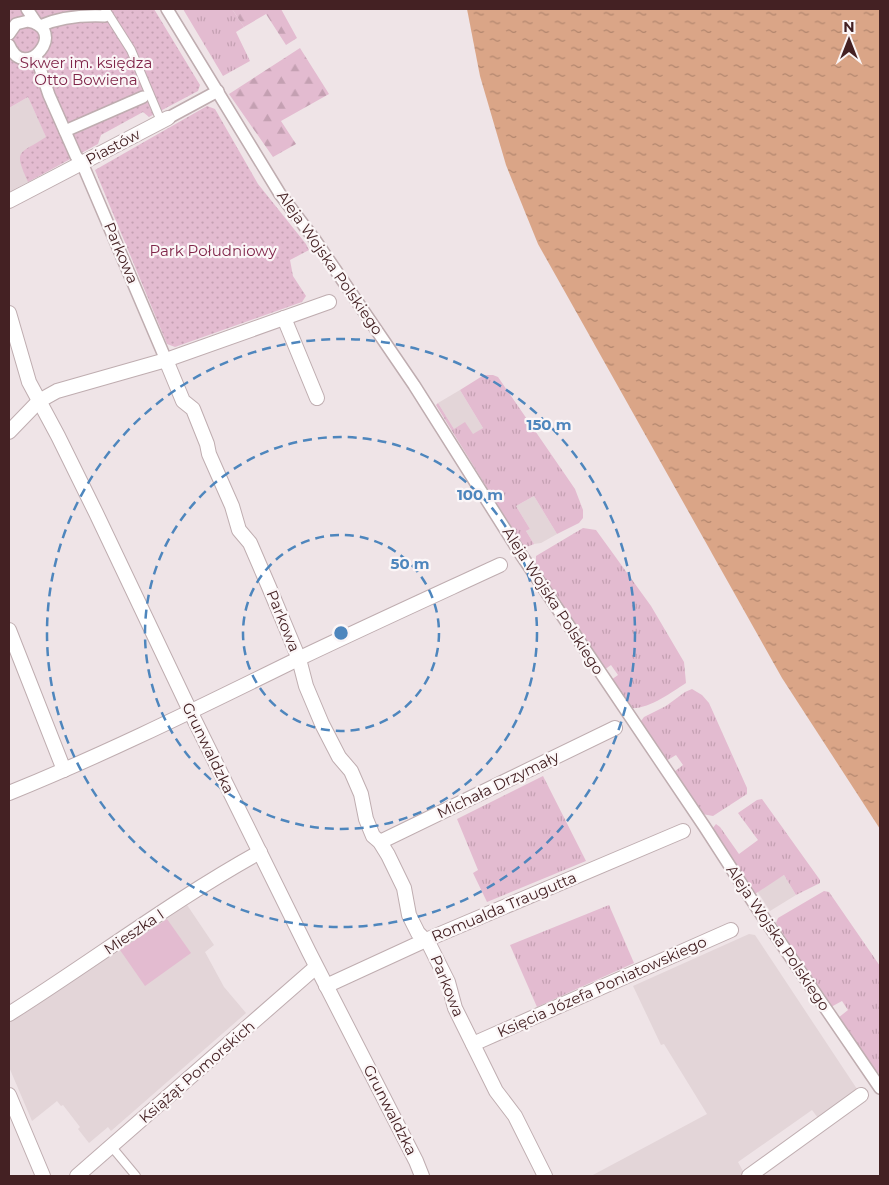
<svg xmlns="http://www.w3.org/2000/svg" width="889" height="1185" viewBox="0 0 889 1185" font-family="Montserrat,sans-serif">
	<defs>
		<pattern id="grass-tufts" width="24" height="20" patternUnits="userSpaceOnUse" patternTransform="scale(1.25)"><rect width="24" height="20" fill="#e3bbd0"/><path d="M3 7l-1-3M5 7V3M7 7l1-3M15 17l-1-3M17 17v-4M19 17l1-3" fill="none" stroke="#c4a0b2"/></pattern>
		<pattern id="forest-firs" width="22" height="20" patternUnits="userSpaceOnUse" patternTransform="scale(1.25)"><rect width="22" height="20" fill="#e3bbd0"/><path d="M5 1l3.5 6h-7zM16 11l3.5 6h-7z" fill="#c4a0b2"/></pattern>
		<pattern id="park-dots" width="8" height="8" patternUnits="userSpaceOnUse" patternTransform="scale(1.25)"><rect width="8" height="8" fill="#e3bbd0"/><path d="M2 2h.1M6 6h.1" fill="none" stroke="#c4a0b2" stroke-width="1.8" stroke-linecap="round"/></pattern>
		<pattern id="water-ripples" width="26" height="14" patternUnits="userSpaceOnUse" patternTransform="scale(1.25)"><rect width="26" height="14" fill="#daa587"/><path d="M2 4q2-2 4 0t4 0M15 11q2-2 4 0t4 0" fill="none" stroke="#b2866e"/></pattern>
	</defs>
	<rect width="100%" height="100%" fill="#efe4e7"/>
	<!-- built -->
	<g fill="#e3d5d8">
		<path d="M28,97L59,165L9,192V108Z"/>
		<path d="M460,390L483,428L473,435L454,429L438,403Z"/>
		<path d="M534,496L557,534L541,543L534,544L526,531L530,529L516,506Z"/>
		<path d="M784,875L796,895L770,911L757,891Z"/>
		<path d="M185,902L214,945L205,952L224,987L246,1013L111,1131L108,1127L89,1143L78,1129L80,1127L63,1105L61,1106L57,1101L32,1121L9,1067V1021L48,996Z"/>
		<path d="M749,934L755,935L857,1089L818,1118L812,1110L738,1162L744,1173L739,1176H591L707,1114L664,1044L661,1045L633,986Z"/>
	</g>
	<!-- grass -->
	<g fill="url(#grass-tufts)">
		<path d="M183,9H232L244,27L236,32L250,61L223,76Z"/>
		<path d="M484,375H493L498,377L575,489L583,510V518L579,523L557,534L534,496L516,506L530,529L526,531L534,544L522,549L521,543L436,405L438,403L454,429L465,422L473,434L483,428L460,390Z"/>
		<path d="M583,528L596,530L651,606L684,662L686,683C672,692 648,710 630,708L611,680L618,675L611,665L604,670L536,567V556Z"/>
		<path d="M692,689L702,695L709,703L747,788V794L713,816L702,814L674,772L683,765L676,755L666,761L641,724V721L644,717L666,706L685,692Z"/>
		<path d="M543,776L586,861L487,902L473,873L478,870L457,819Z"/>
		<path d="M762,799L820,880V883L796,895L784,875L755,894L712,829L716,824L720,827L739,854L758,840L738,813L757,800Z"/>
		<path d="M824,891L829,892L880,966V1074L873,1069L838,1018L848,1010L842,1001L831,1007L776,923L778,918Z"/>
		<path d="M609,905L634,963L537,1007L510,945Z"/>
	</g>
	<!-- forest -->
	<g fill="url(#forest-firs)">
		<path d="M232,9H281L297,38L286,45L266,14L244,27Z"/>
		<path d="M300,48L329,94L281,121L296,144L273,157L229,94Z"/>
	</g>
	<!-- park -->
	<g fill="url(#park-dots)">
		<path d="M9,9H154L200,85L198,91L149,117L143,112L101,135L98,144L28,182C13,148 19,155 46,137L28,97L9,108Z"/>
		<path d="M207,106L215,109L258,184L306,244L309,250L290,260L293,276L306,296L302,302L175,347L167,344L95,170Z"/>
	</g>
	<!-- pitch -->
	<path fill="#e3bbd0" d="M167,919L191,953L145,986L120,950Z"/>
	<!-- water -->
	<path fill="url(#water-ripples)" d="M467,9H880V829L782,678L538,244L506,165L480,76Z"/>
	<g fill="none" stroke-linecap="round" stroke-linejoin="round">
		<defs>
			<g id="service">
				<path d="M105,9L131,50L161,121"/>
				<path d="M111,1146L136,1176"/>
			</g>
			<g id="pedestrian">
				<path d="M27,9L37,24"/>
				<path d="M167,9L280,194L315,240L414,385L522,556L704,826L757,908L880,1088"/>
				<path d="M40,26C60,17 82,15 105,16"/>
				<path d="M9,34L16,24L28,21C70,29 25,84 9,45"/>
				<path d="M36,56L49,95L76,156L82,163L166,360"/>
				<path d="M168,118L218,91"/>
				<path d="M65,131L143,97"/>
			</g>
			<g id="minor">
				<path d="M9,201L168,118"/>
				<path d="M284,318L317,398"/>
				<path d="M166,360L183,401L193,409L207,444L209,454L232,506L239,530L250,543L269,587L299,659L306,686L322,724L339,757L351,771L361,794L366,819L373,836L380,842L388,855L404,888L409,915L418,933L429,944L448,982L455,1008L496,1091L515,1116L545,1176"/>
				<path d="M39,401L57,391L166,360L329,302"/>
				<path d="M9,630L64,770"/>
				<path d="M9,793C108,753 202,706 298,659C365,627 433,596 500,565"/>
				<path d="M380,842L615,728"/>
				<path d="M326,986L426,940L683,831"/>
				<path d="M9,1014C93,961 173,900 260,852"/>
				<path d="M473,1044L731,930"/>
				<path d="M9,1095L43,1176"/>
				<path d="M77,1176L316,967"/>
				<path d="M749,1176L861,1095"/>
			</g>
			<g id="tertiary">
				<path d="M9,313L29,382L58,436L96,513L191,713L309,952L416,1161L422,1176"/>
				<path d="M9,432L39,401"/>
			</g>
		</defs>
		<!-- service casing -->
		<use href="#service" stroke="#bfadb0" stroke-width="10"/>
		<!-- pedestrian casing -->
		<use href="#pedestrian" stroke="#bfadb0" stroke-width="14"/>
		<!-- minor casing -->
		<use href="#minor" stroke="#bfadb0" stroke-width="16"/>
		<!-- tertiary casing -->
		<use href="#tertiary" stroke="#bfadb0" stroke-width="16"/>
		<!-- service -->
		<use href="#service" stroke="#fff" stroke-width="8"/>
		<!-- pedestrian -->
		<use href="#pedestrian" stroke="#fff" stroke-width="11"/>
		<!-- minor -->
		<use href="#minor" stroke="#fff" stroke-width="14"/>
		<!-- tertiary -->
		<use href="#tertiary" stroke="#fff" stroke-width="14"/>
	</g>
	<!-- distance rings -->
	<g fill="none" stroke="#4e86bd" stroke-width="2.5" stroke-dasharray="9 6">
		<circle cx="341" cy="633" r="98"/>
		<circle cx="341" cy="633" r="196"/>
		<circle cx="341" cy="633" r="294"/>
	</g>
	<g text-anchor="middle" stroke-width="4.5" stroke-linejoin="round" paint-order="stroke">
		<!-- park labels -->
		<g font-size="15" fill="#80264a" stroke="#fbf6f7">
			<text x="86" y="68">Skwer im. księdza<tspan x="86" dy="17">Otto Bowiena</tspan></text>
			<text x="213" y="256">Park Południowy</text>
		</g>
		<!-- street labels -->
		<g font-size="15" fill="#442123" stroke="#fbf6f7">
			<text transform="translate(113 147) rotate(-28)" y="5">Piastów</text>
			<text transform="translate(121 253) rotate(67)" y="5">Parkowa</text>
			<text transform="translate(330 263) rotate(55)" y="5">Aleja Wojska Polskiego</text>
			<text transform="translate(553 601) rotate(57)" y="5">Aleja Wojska Polskiego</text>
			<text transform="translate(283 621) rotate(68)" y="5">Parkowa</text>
			<text transform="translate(208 748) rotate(64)" y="5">Grunwaldzka</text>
			<text transform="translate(498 785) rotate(-26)" y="5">Michała Drzymały</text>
			<text transform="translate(504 907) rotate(-23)" y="5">Romualda Traugutta</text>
			<text transform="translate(134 932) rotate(-34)" y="5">Mieszka I</text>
			<text transform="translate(778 938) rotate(56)" y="5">Aleja Wojska Polskiego</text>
			<text transform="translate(447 986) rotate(68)" y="5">Parkowa</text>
			<text transform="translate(602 987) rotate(-24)" y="5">Księcia Józefa Poniatowskiego</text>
			<text transform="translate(197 1072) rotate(-41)" y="5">Książąt Pomorskich</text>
			<text transform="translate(390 1110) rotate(63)" y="5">Grunwaldzka</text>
		</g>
	</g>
	<circle cx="341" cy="633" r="8" fill="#4e86bd" stroke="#fbf6f7" stroke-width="2.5"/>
	<g font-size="15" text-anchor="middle" font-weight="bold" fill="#4e86bd" stroke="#fbf6f7" stroke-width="4.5" stroke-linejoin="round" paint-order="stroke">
		<text x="549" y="430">150 m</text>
		<text x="480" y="500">100 m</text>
		<text x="410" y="569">50 m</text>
	</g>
	<!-- border -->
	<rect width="889" height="1185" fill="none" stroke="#442123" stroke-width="20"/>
	<!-- north arrow -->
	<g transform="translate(849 40)" stroke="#fbf6f7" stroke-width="4" paint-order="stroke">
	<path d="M0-4L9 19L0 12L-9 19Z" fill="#442123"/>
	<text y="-8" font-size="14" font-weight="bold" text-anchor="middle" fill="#442123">N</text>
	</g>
</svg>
